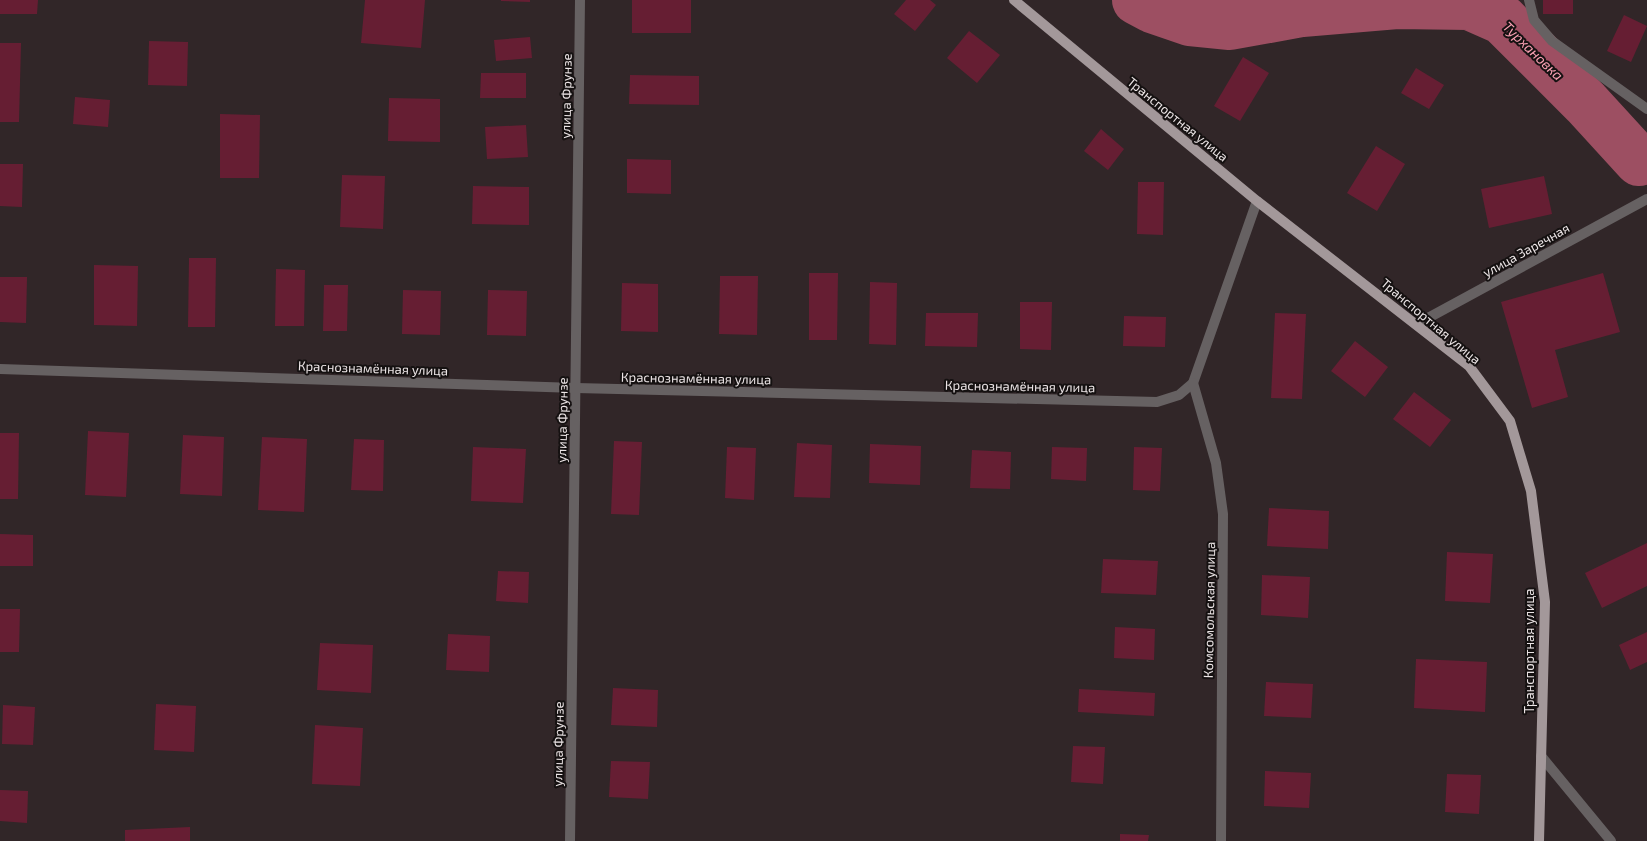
<svg xmlns="http://www.w3.org/2000/svg" width="1647" height="841" viewBox="0 0 1647 841" font-family="'Exo 2',sans-serif">
	<rect width="100%" height="100%" fill="#312628"/>
	<g fill="none" stroke-linecap="round" stroke-linejoin="round">
		<!-- river -->
		<path stroke="#9d4f62" stroke-width="50" d="M1137,0L1152,8L1190,21L1230,25L1302,12L1397,4L1469,5L1503,20L1586,103L1639,161"/>
	</g>
	<!-- building -->
	<g fill="#661e33">
		<path d="M0,0H38L37,14H0Z"/>
		<path d="M365,0H425L421,48L361,43Z"/>
		<path d="M501,0H530V2L501,1Z"/>
		<rect x="632" y="0" width="59" height="33"/>
		<path d="M906,0H930L936,5L915,31L894,14Z"/>
		<rect x="1543" y="0" width="30" height="14"/>
		<path d="M1624,15L1647,26L1631,62L1607,51Z"/>
		<path d="M969,31L1000,55L977,83L947,58Z"/>
		<path d="M530,37L532,58L496,61L494,40Z"/>
		<path d="M149,41L188,42L187,86L148,85Z"/>
		<path d="M0,43H21L19,122H0Z"/>
		<path d="M1243,57L1269,73L1240,121L1214,106Z"/>
		<path d="M1416,68L1444,85L1429,109L1401,93Z"/>
		<path d="M481,73H526V98H480Z"/>
		<path d="M630,75L699,76V105L629,104Z"/>
		<path d="M75,97L110,100L108,127L73,124Z"/>
		<path d="M389,98L440,99V142L388,141Z"/>
		<path d="M220,114L260,115L259,178H220Z"/>
		<path d="M526,125L528,157L487,159L485,127Z"/>
		<path d="M1101,129L1124,149L1108,170L1084,151Z"/>
		<path d="M1376,146L1405,164L1377,211L1347,193Z"/>
		<path d="M627,159L671,160V194L627,193Z"/>
		<path d="M0,164H23L22,207L0,206Z"/>
		<path d="M342,175L385,176L383,229L340,227Z"/>
		<path d="M1544,176L1552,214L1489,228L1481,189Z"/>
		<path d="M1138,182H1164L1163,235L1137,234Z"/>
		<path d="M473,186L529,187V225L472,224Z"/>
		<path d="M189,258H216L215,327H188Z"/>
		<path d="M94,265L138,266L137,326L94,325Z"/>
		<path d="M276,269L305,270L304,326H275Z"/>
		<path d="M809,273H838L837,340H809Z"/>
		<path d="M1603,273L1620,332L1555,350L1568,397L1532,408L1501,302Z"/>
		<path d="M720,276H758L757,335L719,334Z"/>
		<path d="M0,277H27L26,323L0,322Z"/>
		<path d="M870,282L897,283L896,345L869,344Z"/>
		<path d="M622,283L658,284V332L621,331Z"/>
		<path d="M324,285H348L347,331H323Z"/>
		<path d="M403,290L441,291L440,335L402,334Z"/>
		<path d="M488,290L527,291L526,336L487,335Z"/>
		<path d="M1020,302H1052L1051,350L1020,349Z"/>
		<path d="M926,313H978L977,347L925,346Z"/>
		<path d="M1275,313L1306,314L1302,399L1271,398Z"/>
		<path d="M1124,316L1166,317L1165,347L1123,346Z"/>
		<path d="M1355,341L1388,367L1365,397L1331,371Z"/>
		<path d="M1414,392L1451,420L1430,447L1393,419Z"/>
		<path d="M88,431L129,433L126,497L85,495Z"/>
		<path d="M0,433H19L18,499H0Z"/>
		<path d="M183,435L224,437L222,496L180,494Z"/>
		<path d="M262,437L307,439L304,512L258,510Z"/>
		<path d="M354,439L384,440L383,491L351,490Z"/>
		<path d="M614,441L642,442L639,515L611,514Z"/>
		<path d="M797,443L832,445L830,498L794,497Z"/>
		<path d="M870,444L921,446L920,485L869,483Z"/>
		<path d="M473,447L526,449L523,503L471,501Z"/>
		<path d="M727,447L756,448L754,500L725,498Z"/>
		<path d="M1052,447L1087,448L1086,481L1051,479Z"/>
		<path d="M1134,447L1162,448L1160,491L1133,490Z"/>
		<path d="M972,450L1011,452L1010,489L970,488Z"/>
		<path d="M1269,508L1329,511L1328,549L1267,546Z"/>
		<path d="M0,534L33,535V566H0Z"/>
		<path d="M1647,543V586L1602,608L1585,573Z"/>
		<path d="M1447,552L1493,554L1490,603L1445,601Z"/>
		<path d="M1103,559L1158,561L1156,595L1101,593Z"/>
		<path d="M498,571L529,572L528,603L496,601Z"/>
		<path d="M1262,575L1310,577L1308,618L1261,615Z"/>
		<path d="M0,609H20L19,652H0Z"/>
		<path d="M1115,627L1155,629L1154,660L1114,658Z"/>
		<path d="M1647,632V662L1630,670L1619,645Z"/>
		<path d="M448,634L490,636L489,672L446,670Z"/>
		<path d="M320,643L373,645L371,693L317,690Z"/>
		<path d="M1416,659L1487,662L1485,712L1414,708Z"/>
		<path d="M1266,682L1313,684L1311,718L1264,716Z"/>
		<path d="M613,688L658,690L657,727L611,725Z"/>
		<path d="M1079,689L1155,693L1154,716L1078,712Z"/>
		<path d="M156,704L196,706L194,752L154,750Z"/>
		<path d="M3,705L35,707L33,745L2,744Z"/>
		<path d="M315,725L363,728L360,786L312,784Z"/>
		<path d="M1073,746L1105,747L1103,784L1071,782Z"/>
		<path d="M611,761L650,762L648,799L609,797Z"/>
		<path d="M1265,771L1311,773L1309,808L1264,806Z"/>
		<path d="M1447,774L1481,775L1479,814L1445,812Z"/>
		<path d="M0,790L28,791L27,823L0,821Z"/>
		<path d="M190,827V841H125V830Z"/>
		<path d="M1120,834L1149,835L1148,841H1120Z"/>
	</g>
	<g fill="none" stroke-linecap="round" stroke-linejoin="round">
		<!-- minor -->
		<g stroke="#666162" stroke-width="10">
			<path d="M1529,0L1534,20L1552,41L1647,109"/>
			<path d="M1417,324L1647,199"/>
			<path d="M0,369L576,388L1157,402L1179,395L1193,383L1257,201"/>
			<path d="M1193,383L1216,463L1223,514L1221,841"/>
			<path d="M1541,756L1611,841"/>
			<path d="M570,841L580,0"/>
		</g>
		<!-- major -->
		<path stroke="#a3989a" stroke-width="10" d="M1014,0L1257,201L1469,366L1510,421L1531,491L1545,602L1539,841"/>
	</g>
	<g text-anchor="middle" stroke-width="4" stroke-linejoin="round" paint-order="stroke">
		<!-- street labels -->
		<g font-size="13" fill="#ece5e6" stroke="#151111">
			<text transform="translate(566 96) rotate(-89)" y="5">улица Фрунзе</text>
			<text transform="translate(1178 119) rotate(39)" y="5">Транспортная улица</text>
			<text transform="translate(1526 250) rotate(-29)" y="5">улица Заречная</text>
			<text transform="translate(1431 321) rotate(40)" y="5">Транспортная улица</text>
			<text transform="translate(373 368) rotate(2)" y="5">Краснознамённая улица</text>
			<text transform="translate(696 378) rotate(1)" y="5">Краснознамённая улица</text>
			<text transform="translate(1020 386) rotate(1)" y="5">Краснознамённая улица</text>
			<text transform="translate(562 420) rotate(-89)" y="5">улица Фрунзе</text>
			<text transform="translate(1209 610) rotate(-89)" y="5">Комсомольская улица</text>
			<text transform="translate(1529 651) rotate(-90)" y="5">Транспортная улица</text>
			<text transform="translate(558 744) rotate(-89)" y="5">улица Фрунзе</text>
		</g>
		<!-- water labels -->
		<g font-size="14" font-style="italic" fill="#faa1b4" stroke="#151111">
			<text transform="translate(1533 51) rotate(44)" y="5">Турхановка</text>
		</g>
	</g>
</svg>
